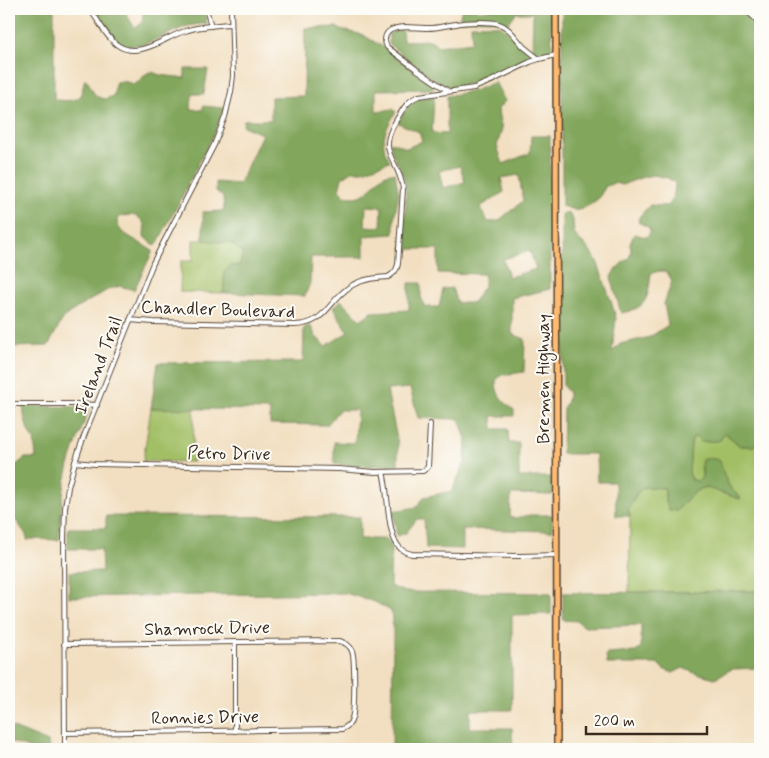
<svg xmlns="http://www.w3.org/2000/svg" width="769" height="758" viewBox="0 0 769 758" font-family="Mynerve,sans-serif">
	<rect width="100%" height="100%" fill="#fdfcf7"/>
	<filter id="ink" filterUnits="userSpaceOnUse"><feTurbulence type="fractalNoise" baseFrequency=".02" numOctaves="2"/><feDisplacementMap in="SourceGraphic" scale="10" xChannelSelector="R" yChannelSelector="G"/><feConvolveMatrix kernelMatrix="1 2 1 2 8 2 1 2 1" color-interpolation-filters="sRGB"/></filter>
	<filter id="wash" filterUnits="userSpaceOnUse"><feTurbulence type="fractalNoise" baseFrequency=".0096" numOctaves="4" result="noise"/><feDisplacementMap in="SourceGraphic" scale="20" xChannelSelector="R" yChannelSelector="G"/><feGaussianBlur stdDeviation="1.12" result="paint"/><feColorMatrix in="noise" values="0 0 0 0 0 0 0 0 0 0 0 0 0 0 0 0 0 1.4 0 .05"/><feComposite in="paint" operator="in"/></filter>
	<g filter="url(#wash)">
		<rect width="100%" height="100%" fill="#f2dfc1"/>
		<!-- green -->
		<g fill="#a2bf66" stroke="#6e7442">
			<path d="M193,240H203L231,243L243,253L240,265L230,266L224,272V293L180,292L181,261H193Z"/>
			<path d="M151,408H194L193,462L143,461Z"/>
			<path d="M725,433L740,446H754L760,438V591L629,592L630,516L628,510L637,493L644,487L665,488V499L677,510C686,502 695,487 707,488L740,499L741,498C727,488 725,477 720,462H701L702,478L698,481L692,480L689,473L691,443L693,437H698L700,442L718,441Z"/>
		</g>
		<!-- forest -->
		<g fill="#81a65b" stroke="#5e683c" fill-rule="evenodd">
			<path d="M9,9H54V100C62,100 76,103 81,95C83,90 83,84 85,79L88,81C92,93 100,105 114,95L115,84L116,82L123,81L134,84L137,83L147,73L152,72L160,75L185,78V69H208L204,94H192L191,109L203,110V106L224,108L214,134L197,166L186,189L156,246L144,237C144,233 145,228 144,224C139,213 127,214 118,218V226L122,232L153,251L134,290L120,286L109,289L74,310L64,317L48,346L9,347Z"/>
			<path d="M94,9H123L135,28L142,23L143,13L141,9H203L207,23L187,26L145,44L128,46L118,42Z"/>
			<path d="M462,9H477L479,11L487,10L489,9H551L552,49L548,53L539,55L532,50L533,13H516L507,25C495,17 476,20 461,21L460,16Z"/>
			<path d="M562,9H590L597,14L602,9H739L760,28V438L754,446H740L725,433L722,436L721,440L718,441L700,442L698,437H693L691,443L689,473L692,480L698,481L702,478V459C708,459 714,457 720,461C724,477 727,488 741,498L740,499L707,488C695,487 685,502 677,511L669,510L665,499V488L644,487L637,493L628,510L630,516H616L615,482H597L596,454H562L563,409L567,401L569,393L563,386L562,213L569,214L573,219L574,234L586,246L597,261L611,301L616,318L612,352L620,344L650,337L668,325L664,304L672,281L667,272L661,271L651,273C648,298 648,308 621,313L611,277C614,270 623,261 629,259L631,251L630,244L634,234L646,237L649,234L650,230L648,227L638,222L639,217L650,205L666,206C673,200 675,192 675,183L668,178L653,175L643,177L622,185L614,183L606,186L598,199L586,207L574,210L562,206Z"/>
			<path d="M471,25C479,25 488,24 496,25C510,27 520,47 532,55L531,58L478,83L451,87L442,84L422,71L389,44V34L395,31L402,30L403,41L431,40L438,46L457,44L472,42Z"/>
			<path d="M337,27L339,29L363,35L383,47L434,86L433,89L376,90V112C382,112 387,109 393,109L396,112C390,122 382,134 384,146C384,151 388,157 390,161L363,171H352L342,178L339,189L344,196C348,196 355,198 360,196C374,191 378,171 395,173L399,194L394,219V234L364,236V257H311L310,283L305,296L224,293V272L230,266L240,265L243,253L231,243L203,240V212L224,211L223,197L216,191V182L239,184L262,134L243,126L244,120H271V97L304,96L305,28ZM366,206L382,207L381,227L365,226Z"/>
			<path d="M495,82L505,101L498,109L499,117L502,129L497,146L503,164L530,153L531,136H550V289L512,298V334L525,339L524,372L502,375L496,380C496,396 502,400 514,410V416H492L493,429H508L509,443H519V477H552V495L511,494L510,517L515,518L530,515H552V531L463,529V549L426,548L424,519H417L406,533L397,536L393,511L417,507L424,497L452,491L465,462L466,439L459,419L418,418L410,388L387,390L398,444V465L369,466L334,464V442L355,443L357,410H339L327,425L270,424V410L151,408L158,363L303,362L304,328L310,325L316,337L326,346L348,332L333,308L341,300L360,320L372,312L409,310V283H421V297L425,307H439L443,289L452,288L457,303H472L484,286V274L438,273V249H402C403,231 409,195 404,178C401,166 389,154 391,142L407,148L422,141L419,132L398,123C402,115 408,104 417,100C421,97 429,97 434,97L432,133L447,134V96L476,90ZM460,166L465,182L443,188L439,171ZM519,175L523,201L498,221L488,222L480,207L504,192L501,178ZM530,251L536,269L509,277L503,259Z"/>
			<path d="M23,406L87,407L89,410C81,431 72,452 67,473C62,495 60,518 59,540L30,539L28,541L25,533L9,511V482L15,466L25,458H36L34,439L28,431L24,415Z"/>
			<path d="M106,516L360,517V539H387L391,546L390,586L405,592L551,593V614L512,615V710H470V728H512L513,749H392L393,629L391,611L375,602L345,593L69,597V572L102,571L101,549H68V528H106Z"/>
			<path d="M760,591V668L732,669L715,678L692,672L683,668L673,673L663,669L658,664H607L606,654L636,652L641,647V625L585,627L577,621L563,620V593Z"/>
			<path d="M9,726L48,742L49,749H31L9,741Z"/>
		</g>
	</g>
	<g filter="url(#ink)">
		<g fill="none" stroke-linecap="round" stroke-linejoin="round">
			<defs>
				<g id="minor">
					<path d="M90,9C98,20 107,39 119,46C140,59 165,37 185,31C200,26 216,25 231,24"/>
					<path d="M206,9L211,26"/>
					<path d="M745,9L760,23"/>
					<path d="M448,91L416,69L387,47C384,41 384,34 391,30C400,25 415,28 425,28C436,29 446,25 456,24C466,22 489,21 499,24C510,27 516,39 524,47C529,51 534,55 539,59"/>
					<path d="M130,320L153,322L295,325C327,324 328,300 351,286C362,279 375,278 388,277C394,274 397,270 398,264L403,189C399,157 375,155 397,119C403,109 408,100 419,96L474,88L491,81L530,62L539,59L556,55"/>
					<path d="M9,404H77L97,405"/>
					<path d="M75,462L95,464L339,469L375,472L423,471L428,467L430,424"/>
					<path d="M383,472C389,491 386,537 401,549C404,552 408,553 412,554L520,556L557,555"/>
					<path d="M64,644L340,641C345,643 350,645 352,651C355,658 355,710 352,718C351,724 347,727 342,729L65,733"/>
					<path d="M235,731V642"/>
					<path d="M65,749L64,538L65,508L68,487L75,462L84,436L153,263L214,145L225,117L231,92L233,76L231,9"/>
				</g>
				<path id="major" d="M556,9L557,749"/>
			</defs>
			<!-- minor casing -->
			<use href="#minor" stroke="#564536" stroke-width="6"/>
			<!-- major casing -->
			<use href="#major" stroke="#564536" stroke-width="8"/>
			<!-- minor -->
			<use href="#minor" stroke="#fff" stroke-width="4"/>
			<!-- major -->
			<use href="#major" stroke="#ffbb71" stroke-width="5"/>
		</g>
	</g>
	<g text-anchor="middle" stroke-width="4" stroke-linejoin="round" paint-order="stroke">
		<!-- street labels -->
		<g font-size="18" fill="#3b2a1e" stroke="#fdfcf7">
			<text transform="translate(218 309) rotate(2)" y="6">Chandler Boulevard</text>
			<text transform="translate(98 365) rotate(-69)" y="6">Ireland Trail</text>
			<text transform="translate(543 379) rotate(-90)" y="6">Bremen Highway</text>
			<text transform="translate(229 453) rotate(1)" y="6">Petro Drive</text>
			<text transform="translate(207 628) rotate(-1)" y="6">Shamrock Drive</text>
			<text transform="translate(205 717) rotate(-1)" y="6">Ronnies Drive</text>
		</g>
	</g>
	<!-- margin -->
	<rect width="769" height="758" fill="none" stroke="#fdfcf7" stroke-width="30"/>
	<!-- scale -->
	<path d="M586 726v8h121v-8" fill="none" stroke="#3b2a1e" stroke-width="2.5"/>
	<text x="594" y="726" font-size="15" fill="#3b2a1e" stroke="#fdfcf7" stroke-width="4" paint-order="stroke">200 m</text>
</svg>
